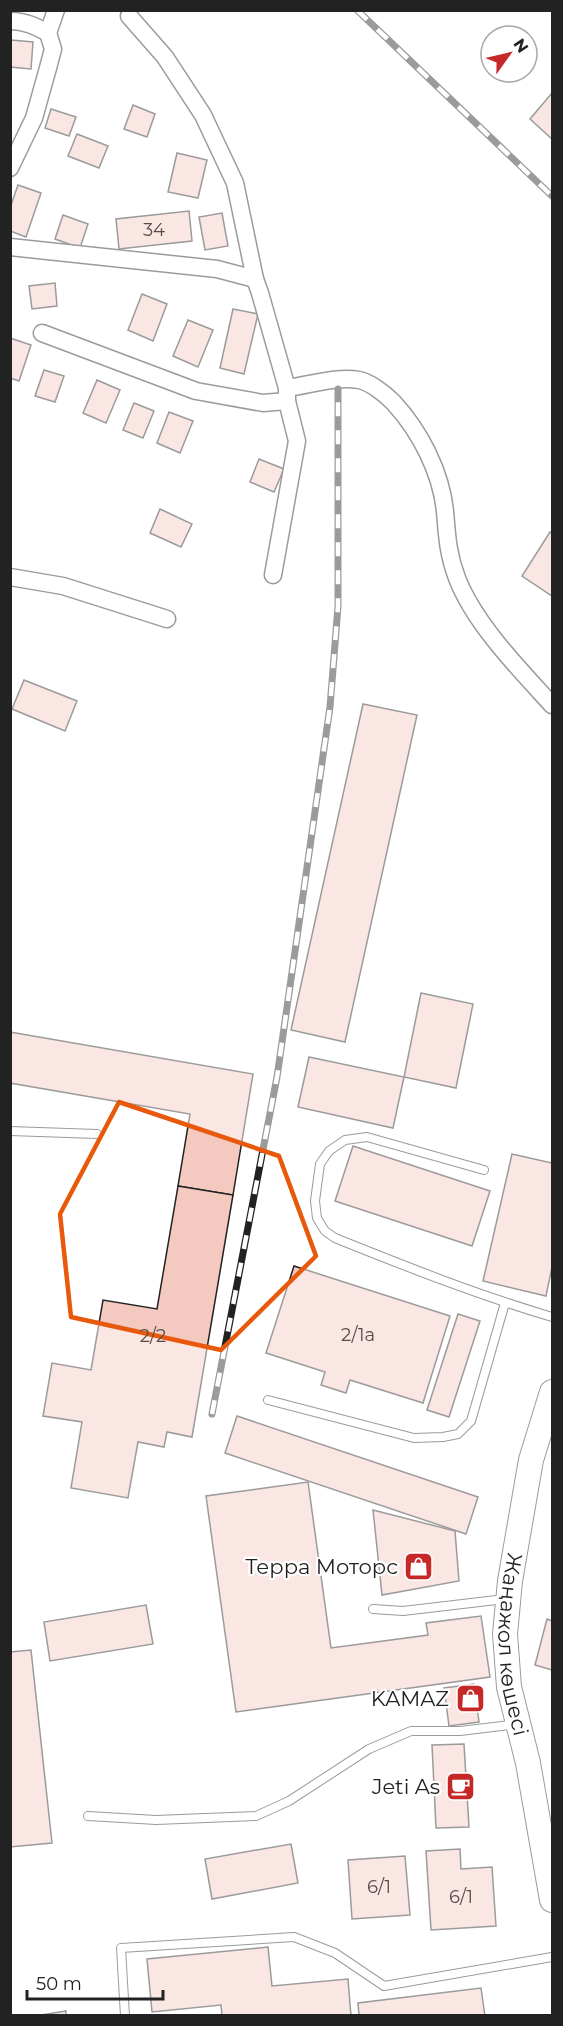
<svg xmlns="http://www.w3.org/2000/svg" width="563" height="2026" viewBox="0 0 563 2026" font-family="Montserrat,sans-serif">
	<rect width="100%" height="100%" fill="#fff"/>
	<!-- building -->
	<g fill="#f3c9c0" stroke="#222" stroke-width="1.5">
		<path d="M11,40L33,42L31,69L10,67Z"/>
		<path d="M552,93V139L530,119Z"/>
		<path d="M133,105L155,114L147,137L124,129Z"/>
		<path d="M51,109L76,117L69,136L45,128Z"/>
		<path d="M77,134L108,146L99,168L68,156Z"/>
		<path d="M177,153L207,160L198,198L168,192Z"/>
		<path d="M18,185L41,193L26,237L10,231V208Z"/>
		<path d="M189,211L192,241L119,249L116,219Z"/>
		<path d="M222,213L228,246L205,250L199,217Z"/>
		<path d="M63,215L88,224L80,248L55,239Z"/>
		<path d="M55,283L57,306L32,309L29,286Z"/>
		<path d="M142,294L167,304L153,341L128,330Z"/>
		<path d="M233,309L258,314L244,374L220,368Z"/>
		<path d="M188,320L213,330L198,367L173,356Z"/>
		<path d="M10,338L31,345L19,381L10,378Z"/>
		<path d="M44,370L64,376L55,402L35,396Z"/>
		<path d="M97,380L120,390L106,423L83,413Z"/>
		<path d="M134,403L154,411L143,438L123,430Z"/>
		<path d="M169,412L193,421L180,453L157,443Z"/>
		<path d="M259,459L284,469L274,492L250,482Z"/>
		<path d="M160,509L192,524L181,547L150,533Z"/>
		<path d="M550,532L552,533V596L522,576Z"/>
		<path d="M24,680L77,701L65,731L12,709Z"/>
		<path d="M363,704L417,715L345,1042L291,1030Z"/>
		<path d="M421,993L473,1004L456,1088L404,1077Z"/>
		<path d="M10,1032L253,1074L233,1195L178,1186L190,1114L10,1083Z"/>
		<path d="M309,1057L404,1077L393,1128L298,1107Z"/>
		<path d="M353,1146L490,1191L472,1246L335,1201Z"/>
		<path d="M512,1154L552,1163V1267L546,1296L483,1281Z"/>
		<path d="M178,1186L233,1195L192,1437L167,1432L164,1447L138,1442L128,1498L71,1488L82,1422L43,1416L52,1363L91,1370L103,1300L157,1309Z"/>
		<path d="M294,1266L450,1316L423,1403L350,1380L346,1393L321,1385L325,1372L266,1353Z"/>
		<path d="M458,1314L480,1321L449,1417L427,1410Z"/>
		<path d="M237,1416L478,1497L466,1534L225,1453Z"/>
		<path d="M308,1482L331,1648L428,1635L426,1623L481,1616L490,1677L236,1712L206,1496Z"/>
		<path d="M373,1510L455,1531L459,1581L382,1595Z"/>
		<path d="M146,1605L153,1644L50,1661L44,1622Z"/>
		<path d="M547,1619L552,1621V1670L535,1665Z"/>
		<path d="M31,1650L52,1843L10,1847V1652Z"/>
		<path d="M474,1684L479,1722L449,1726L444,1688Z"/>
		<path d="M464,1744L469,1827L436,1828L432,1745Z"/>
		<path d="M291,1844L298,1883L212,1899L205,1859Z"/>
		<path d="M460,1849L461,1869L492,1867L496,1926L431,1930L426,1851Z"/>
		<path d="M405,1856L410,1915L352,1919L348,1860Z"/>
		<path d="M268,1947L272,1986L348,1979L351,2016H222L221,2005L152,2012L147,1959Z"/>
		<path d="M481,1988L485,2016H359L358,2003Z"/>
		<path d="M66,2011V2016H35Z"/>
	</g>
	<g fill="none" stroke-linecap="round" stroke-linejoin="round">
		<defs>
			<g id="service">
				<path d="M10,1131L97,1134"/>
				<path d="M484,1170L367,1137L345,1140L329,1151L320,1164L315,1201L317,1218L325,1231L335,1238C407,1267 478,1295 552,1317"/>
				<path d="M268,1400L414,1438L443,1437L458,1434L471,1421L505,1303"/>
				<path d="M373,1609L403,1611L505,1599"/>
				<path d="M88,1816L156,1820L256,1816L289,1801L369,1749L411,1731H460L518,1724"/>
				<path d="M125,2016L121,1948L294,1937L335,1953L384,1986L552,1957"/>
			</g>
			<g id="minor">
				<path d="M129,16L165,57L203,115L235,183L255,279L260,293L287,388V401L297,441L273,575"/>
				<path d="M10,21C25,21 35,26 48,33L56,10"/>
				<path d="M10,168L34,118L48,68L53,49L48,33"/>
				<path d="M10,247L217,269L255,279"/>
				<path d="M42,333L196,391L263,403L287,401"/>
				<path d="M287,388C310,385 336,376 359,380C370,382 385,394 393,402C420,431 441,472 445,511C447,536 448,555 457,578C474,623 520,670 552,705"/>
				<path d="M10,577L63,586L167,619"/>
			</g>
			<g id="secondary">
				<path id="s1" d="M552,1392L531,1460L510,1581L505,1634L509,1687L528,1763L552,1900"/>
			</g>
		</defs>
		<!-- service casing -->
		<use href="#service" stroke="#222" stroke-width="10"/>
		<!-- minor casing -->
		<use href="#minor" stroke="#222" stroke-width="19"/>
		<!-- secondary casing -->
		<use href="#secondary" stroke="#222" stroke-width="26"/>
		<!-- service -->
		<use href="#service" stroke="#fff" stroke-width="8"/>
		<!-- minor -->
		<use href="#minor" stroke="#fff" stroke-width="16"/>
		<!-- secondary -->
		<use href="#secondary" stroke="#fff" stroke-width="24"/>
		<defs>
			<g id="rail">
				<path d="M357,10L552,196"/>
				<path d="M212,1414L277,1077L330,707L338,606V389"/>
			</g>
		</defs>
		<!-- rail casing -->
		<use href="#rail" stroke="#222" stroke-width="7"/>
		<!-- rail -->
		<use href="#rail" stroke="#fff" stroke-width="4.5" stroke-dasharray="14" stroke-linecap="butt"/>
	</g>
	<!-- marked area -->
	<path d="M0 0H563V2026H0ZM119,1102L279,1156L316,1256L221,1350L71,1317L60,1214Z" fill="#fff" fill-opacity=".55" fill-rule="evenodd"/>
	<path fill="none" stroke="#e8590c" stroke-width="4.5" stroke-linejoin="round" d="M119,1102L279,1156L316,1256L221,1350L71,1317L60,1214Z"/>
	<!-- icons -->
	<defs>
		<symbol id="shop-square" viewBox="-11 -11 22 22"><rect x="-9" y="-9" width="18" height="18" rx="4" fill="#c62828" stroke="#fff"/><path d="M-5-2.5h2.3a2.7 3.5 0 0 1 5.4 0H5L5.5 6h-11ZM-1.5-2.5h3a1.5 2.3 0 0 0-3 0Z" fill="#fff"/></symbol>
		<symbol id="cafe-square" viewBox="-11 -11 22 22"><rect x="-9" y="-9" width="18" height="18" rx="4" fill="#c62828" stroke="#fff"/><path d="M-5.5-4.5H6V0H3Q3 3.5 0 3.5H-2.5Q-5.5 3.5-5.5 0ZM3-3.2v2h1.7v-2ZM-6 4.5H4V6H-6Z" fill="#fff"/></symbol>
	</defs>
	<g fill-rule="evenodd">
		<use href="#shop-square" x="402" y="1550" width="33" height="33"/>
		<use href="#shop-square" x="454" y="1682" width="33" height="33"/>
		<use href="#cafe-square" x="444" y="1770" width="33" height="33"/>
	</g>
	<g text-anchor="middle" stroke-width="4.5" stroke-linejoin="round" paint-order="stroke">
		<!-- number labels -->
		<g font-size="18" fill="#564c4a">
			<text x="154" y="236">34</text>
			<text x="358" y="1341">2/1а</text>
			<text x="153" y="1342">2/2</text>
			<text x="379" y="1893">6/1</text>
			<text x="461" y="1903">6/1</text>
		</g>
		<!-- poi labels -->
		<g font-size="21" fill="#222" stroke="#fff" text-anchor="end">
			<text x="398" y="1574">Терра Моторс</text>
			<text x="449" y="1706">KAMAZ</text>
			<text x="440" y="1794">Jeti As</text>
		</g>
		<!-- street labels -->
		<g font-size="21" fill="#222" stroke="#fff">
			<text dy="7" stroke="none"><textPath href="#s1" startOffset="258">Жаңажол көшесі</textPath></text>
		</g>
	</g>
	<!-- border -->
	<rect width="563" height="2026" fill="none" stroke="#222222" stroke-width="24"/>
	<!-- north arrow -->
	<g transform="translate(509 54) rotate(56)"><circle r="28" fill="#ffffff" stroke="#a7a7a7" stroke-width="1.5"/>
	<path d="M0-4.5L10 22L0 15L-10 22Z" fill="#c62828"/>
	<text y="-9" font-size="16" font-weight="bold" text-anchor="middle" fill="#222222">N</text>
	</g>
	<!-- scale -->
	<path d="M27 1990v9h136v-9" fill="none" stroke="#222222" stroke-width="3"/>
	<text x="36" y="1990" font-size="18" fill="#222222" stroke="#ffffff" stroke-width="4.5" paint-order="stroke">50 m</text>
</svg>
